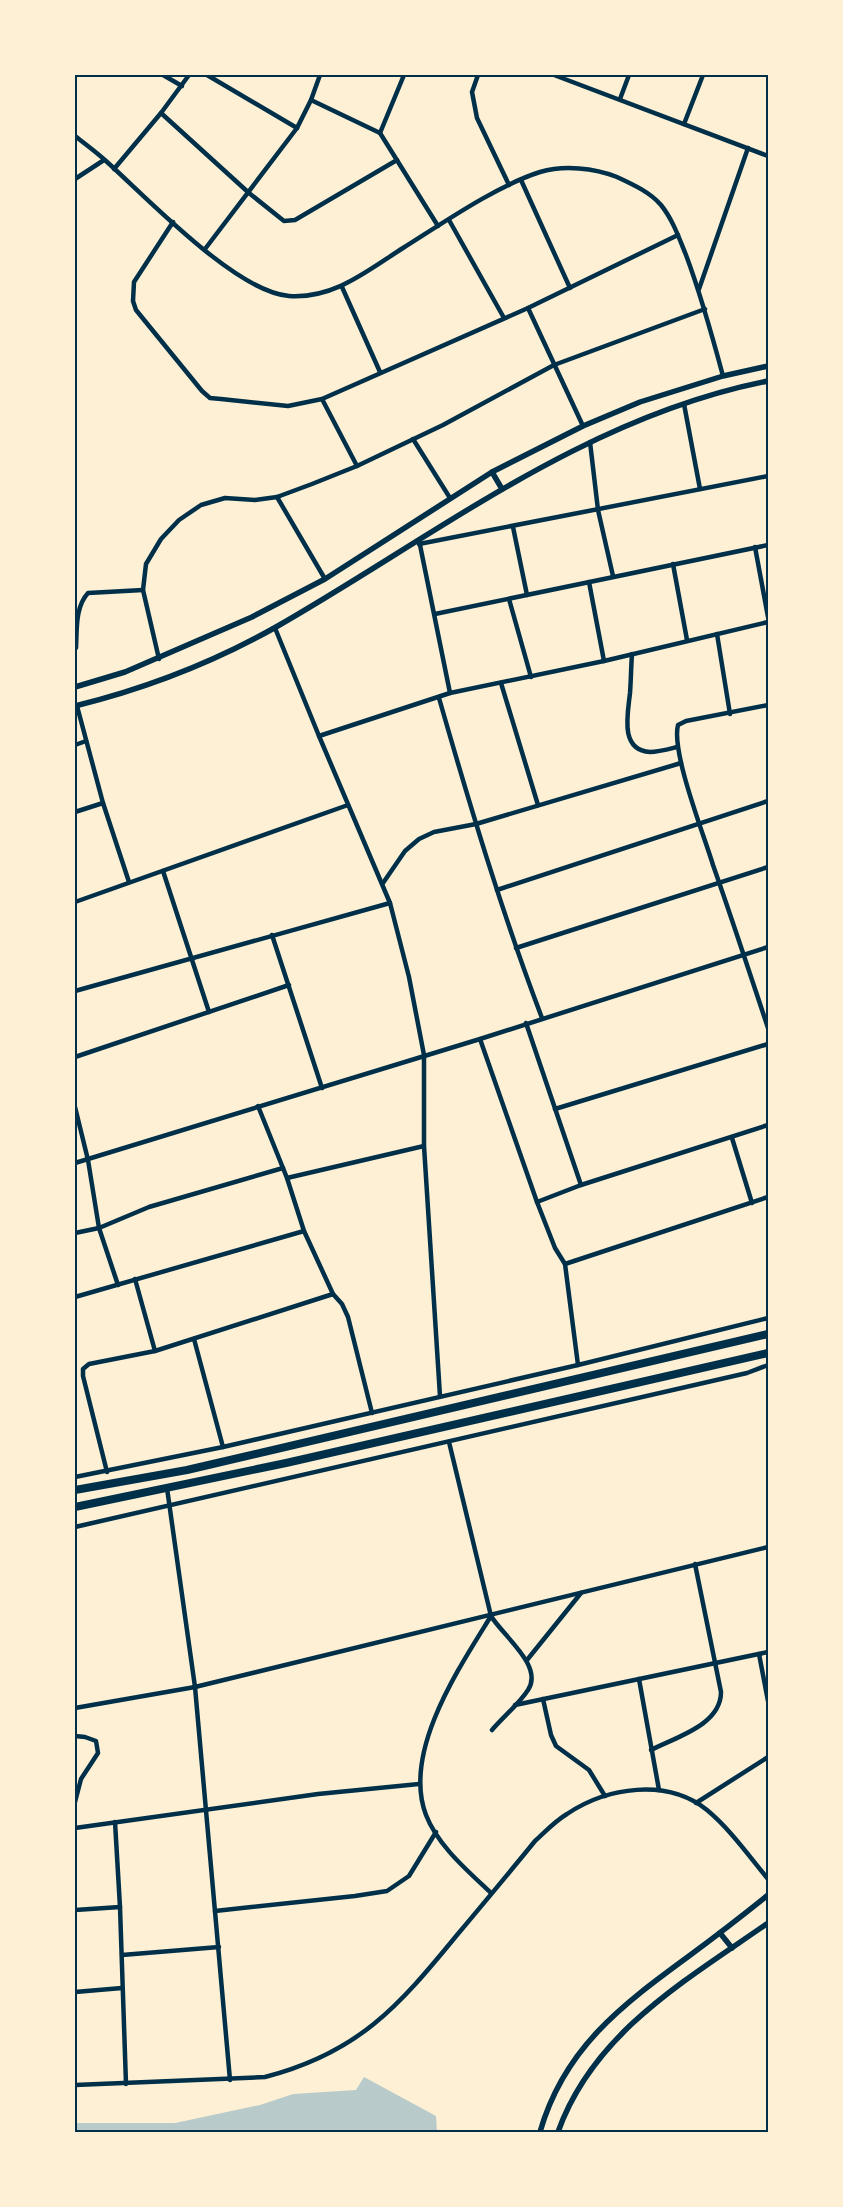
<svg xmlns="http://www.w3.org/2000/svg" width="843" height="2207" viewBox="0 0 843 2207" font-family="Arial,sans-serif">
	<rect width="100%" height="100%" fill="#fdf0d5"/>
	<!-- green -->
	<path fill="#b9caca" d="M364,2077L436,2116L437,2132H75V2123H175L260,2105L293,2094L356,2090Z"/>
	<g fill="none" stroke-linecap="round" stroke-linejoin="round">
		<!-- minor -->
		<g stroke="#003049" stroke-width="4.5">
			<path d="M163,75L182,86"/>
			<path d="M207,75L297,128"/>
			<path d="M478,75L472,92L477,118L509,185"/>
			<path d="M554,75L768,156"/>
			<path d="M620,99L629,75"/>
			<path d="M311,100L380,133L438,226"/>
			<path d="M161,113L249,193L284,221L295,220L397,160"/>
			<path d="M684,124L703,75"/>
			<path d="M380,133L404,75"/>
			<path d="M75,136C85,144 96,152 106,161C146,197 236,292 289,296C334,299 367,271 403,248C443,223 496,186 540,172C564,165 594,168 617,177C632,184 650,192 661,205C673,220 679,238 686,255C701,295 712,335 723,376"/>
			<path d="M114,169L161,113L189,75"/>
			<path d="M75,179L104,160"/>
			<path d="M521,180L570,288"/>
			<path d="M449,220L504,318"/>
			<path d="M173,222L134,282L133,301L136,310L202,391L210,398L221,399L288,406L322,399"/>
			<path d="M205,249L297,128L311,100L320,75"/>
			<path d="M342,287L380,372"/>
			<path d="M699,289L748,148"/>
			<path d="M528,308L583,426"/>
			<path d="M684,404L700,489"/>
			<path d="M413,439L450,498"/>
			<path d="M590,442L598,510L613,576"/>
			<path d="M357,466L322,399L528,308L678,235"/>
			<path d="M277,497L325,579"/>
			<path d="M513,527L527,595"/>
			<path d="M419,540L450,693L604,661L768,622"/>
			<path d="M419,544L768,476"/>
			<path d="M755,547L768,617"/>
			<path d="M673,564L687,640"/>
			<path d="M589,582L604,661"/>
			<path d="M509,599L531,677"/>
			<path d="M435,614L768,545"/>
			<path d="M275,628L319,736"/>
			<path d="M717,634L730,714"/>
			<path d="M76,648C77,630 75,607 88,593L143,590"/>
			<path d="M632,654C631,667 631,680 630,693C628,713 619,750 650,752C658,752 669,749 677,747"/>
			<path d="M159,659L143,590L146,564L161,539L179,520L201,505L225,498L255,500L277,497L312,484L357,466L443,425L554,365L705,309"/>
			<path d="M501,683L538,805"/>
			<path d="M439,698C470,806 502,913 542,1018"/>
			<path d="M768,705L686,721L678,725C671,752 704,835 713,865C732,919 750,974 768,1028"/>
			<path d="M77,706L103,803L129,882"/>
			<path d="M75,745L86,741"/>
			<path d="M75,812L103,803"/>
			<path d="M163,871L209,1012"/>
			<path d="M383,883L405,851L419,839L434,832L476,824L681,763"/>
			<path d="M497,890L768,801"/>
			<path d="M75,902L348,805"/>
			<path d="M272,935L322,1088"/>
			<path d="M516,948L768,867"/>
			<path d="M75,991L390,903"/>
			<path d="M526,1023L581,1185"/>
			<path d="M480,1039L537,1202L555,1248L565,1264L578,1365"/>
			<path d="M75,1057L289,985"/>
			<path d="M258,1106L287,1178L304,1231L333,1294L342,1304L348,1317L372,1413"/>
			<path d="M75,1107L88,1160L99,1228L118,1285"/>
			<path d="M555,1109L768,1044"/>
			<path d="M732,1138L752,1203"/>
			<path d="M75,1163L480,1039L768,947"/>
			<path d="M287,1178L424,1146"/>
			<path d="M537,1202L581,1185L768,1125"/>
			<path d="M75,1233L99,1228L149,1207L283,1168"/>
			<path d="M565,1264L768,1197"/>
			<path d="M135,1279L155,1351"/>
			<path d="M75,1297L304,1231"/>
			<path d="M194,1339L223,1447"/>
			<path d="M440,1396L424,1146V1055L409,977L390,903L319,736L450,693"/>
			<path d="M449,1442L491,1616C503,1636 544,1666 528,1690C519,1704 503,1717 492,1730"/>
			<path d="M107,1472L83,1376V1369L89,1364L155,1351L333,1294"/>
			<path d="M75,1477L223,1447L578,1365L768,1318"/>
			<path d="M167,1488L195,1687L230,2080"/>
			<path d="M75,1527L747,1373L768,1365"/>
			<path d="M759,1654L768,1701"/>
			<path d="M527,1660L581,1593"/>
			<path d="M639,1679L659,1790"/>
			<path d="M543,1699L551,1735L556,1746L589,1770L605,1796"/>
			<path d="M515,1705L768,1652"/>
			<path d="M75,1708L195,1687L768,1547"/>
			<path d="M75,1736L85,1737L96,1741L98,1753L81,1779L75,1802"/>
			<path d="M651,1750C676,1737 721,1725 721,1692L695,1564"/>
			<path d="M696,1803L768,1757"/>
			<path d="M115,1822L120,1907L126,2084"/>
			<path d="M75,1828L318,1794L419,1784"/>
			<path d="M491,1893C468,1871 438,1846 426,1815C402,1752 459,1668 491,1616"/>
			<path d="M75,1910L120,1907"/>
			<path d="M215,1911L355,1896L387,1891L409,1876L436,1832"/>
			<path d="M122,1955L219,1947"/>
			<path d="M75,1992L122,1988"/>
			<path d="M75,2085L265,2077C358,2053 398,2007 457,1935C483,1904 509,1873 535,1841C545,1832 555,1821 567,1814C607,1787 667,1778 707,1810C730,1829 749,1856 768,1879"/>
		</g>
		<!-- tertiary -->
		<g stroke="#003049" stroke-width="5.5">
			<path d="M492,472L502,489"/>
			<path d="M75,687L125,672L252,617L325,579L492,472L583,426L640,402L723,376L768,366"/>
			<path d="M75,706C144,689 214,662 276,627C435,536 584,417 768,381"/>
			<path d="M720,1933L732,1948"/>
			<path d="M540,2132C564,2048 622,2005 689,1956C716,1936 742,1916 768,1895"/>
			<path d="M558,2132C593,2033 686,1980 768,1923"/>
		</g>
		<!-- trunk -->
		<g stroke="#003049" stroke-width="8">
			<path d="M75,1490L187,1470L768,1334"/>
			<path d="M75,1507L286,1463L768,1353"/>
		</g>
	</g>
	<!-- border -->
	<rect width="843" height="2207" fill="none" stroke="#fdf0d5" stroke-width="152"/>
	<rect x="76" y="76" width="691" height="2055" fill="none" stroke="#003049" stroke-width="2"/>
</svg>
